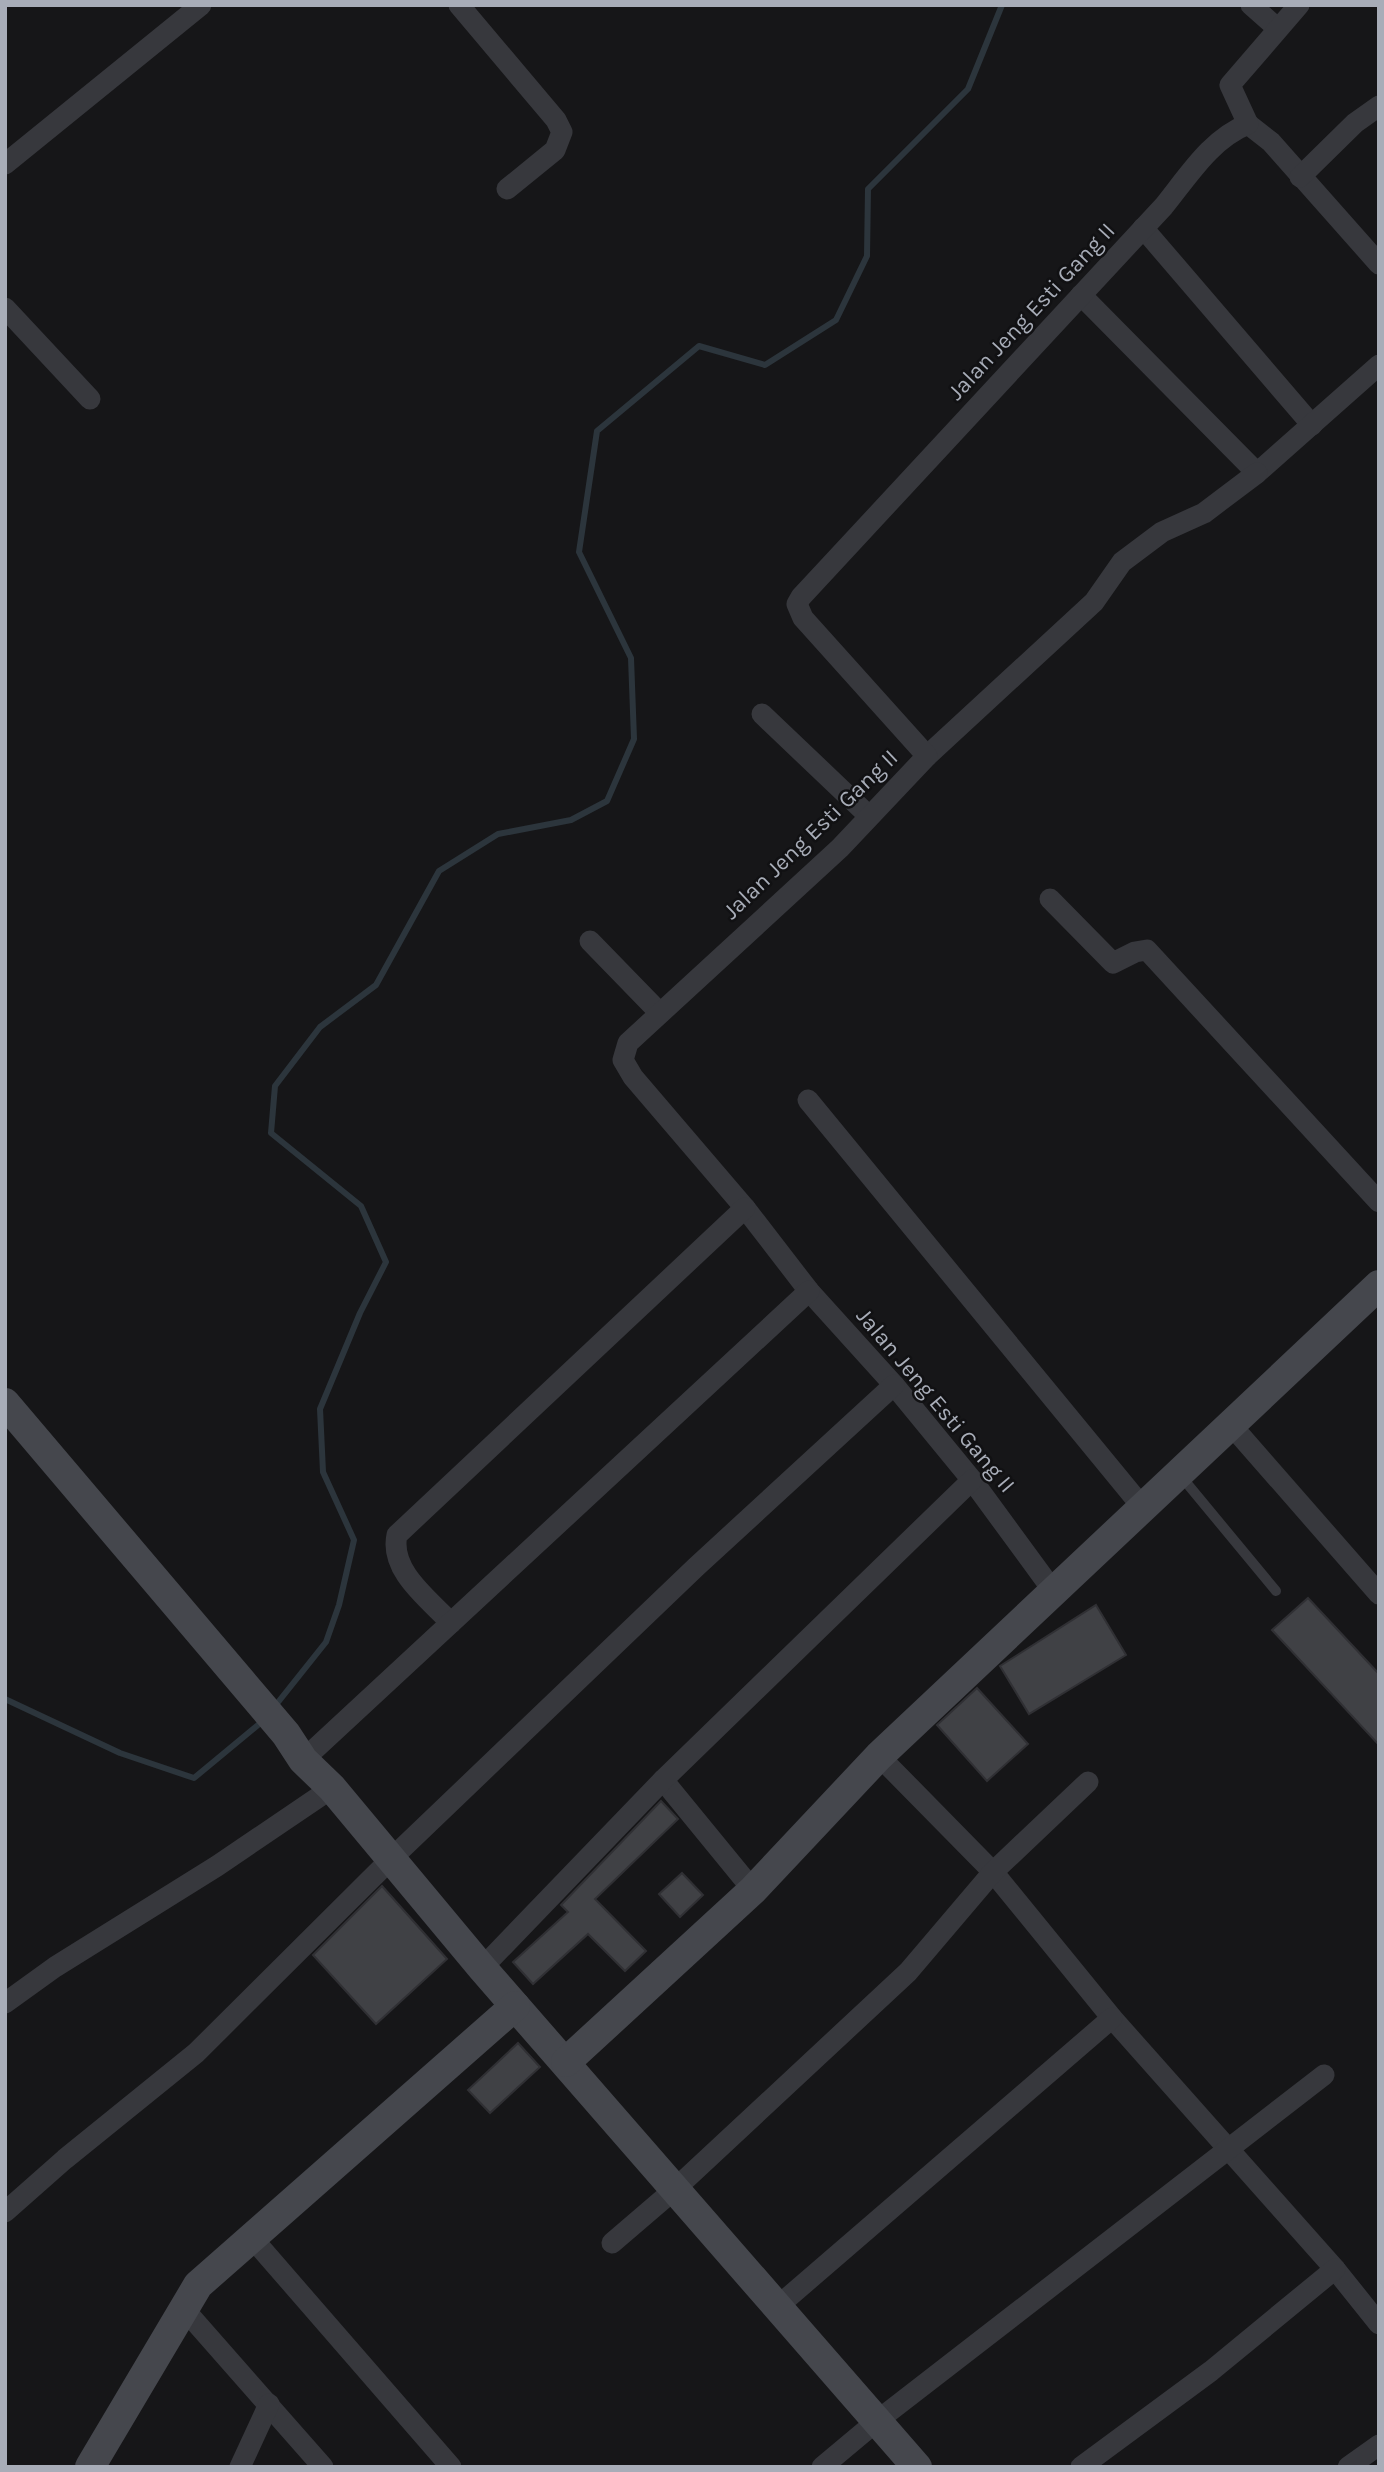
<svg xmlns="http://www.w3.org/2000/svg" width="1384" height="2472" viewBox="0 0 1384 2472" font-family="Karla,sans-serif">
	<rect width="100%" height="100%" fill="#161618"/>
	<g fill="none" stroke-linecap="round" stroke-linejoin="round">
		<!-- stream -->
		<g stroke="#2c353c" stroke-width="6">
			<path d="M5,1699L120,1753L194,1778L264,1720"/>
			<path d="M275,1706L326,1642L339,1605L354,1540L323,1472L320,1409L360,1313L386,1262L361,1206L271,1133L275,1086L320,1027L376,985L439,871L498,834L571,820L607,801L634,739L631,658L579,552L597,431L699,346L765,365L836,320L867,256L868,189L968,89L1002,5"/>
		</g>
	</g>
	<!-- building -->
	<g fill="#404145" stroke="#303034" stroke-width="2">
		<path d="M1308,1598L1379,1674V1745L1272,1630Z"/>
		<path d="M1096,1605L1126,1655L1029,1714L1000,1666Z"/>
		<path d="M977,1688L1028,1744L987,1781L937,1725Z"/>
		<path d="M661,1801L678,1819L595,1899L646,1951L625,1971L588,1934L533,1984L513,1962L568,1912L561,1905Z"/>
		<path d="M682,1873L703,1895L680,1917L659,1894Z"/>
		<path d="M382,1886L447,1959L376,2024L313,1955Z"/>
		<path d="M518,2043L540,2067L490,2113L468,2090Z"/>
	</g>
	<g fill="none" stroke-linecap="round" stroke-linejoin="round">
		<!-- lane -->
		<path stroke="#37383d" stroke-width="10" d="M1180,1475L1276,1591"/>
		<!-- street -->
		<g stroke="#37383d" stroke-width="21">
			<path d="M459,5L556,120L562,132L555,150L507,189"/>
			<path d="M1251,5L1277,28"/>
			<path d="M1248,124L1271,142L1379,264"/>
			<path d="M5,164L201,5"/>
			<path d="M1300,177L1355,123L1379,106"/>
			<path d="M1143,228L1312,425"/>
			<path d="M1081,295L1257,473L1379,365"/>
			<path d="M5,308L90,399"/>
			<path d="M762,714L869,816"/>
			<path d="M927,756L1094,602L1122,562L1162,532L1204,513L1257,473"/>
			<path d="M1050,899L1113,963L1135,952L1147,950L1379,1202"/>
			<path d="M590,941L660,1013"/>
			<path d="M808,1100L1144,1509"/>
			<path d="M1232,1426L1379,1594"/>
			<path d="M1054,1592L972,1480L894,1385L809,1291L745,1208L633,1077L623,1060L628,1043L840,848L927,756L803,618L797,604L801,597L1164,206C1189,175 1211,139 1248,124L1230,85L1299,5"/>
			<path d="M451,1623C430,1600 389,1571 397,1535L745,1208"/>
			<path d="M879,1756L993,1872L1112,2018L1335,2269L1379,2324"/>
			<path d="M303,1760L809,1291"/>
			<path d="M663,1780L753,1890"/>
			<path d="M482,1968L663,1780L972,1480"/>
			<path d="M5,2003L55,1967L217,1866L332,1788"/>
			<path d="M5,2212L65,2159L196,2053L391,1859L696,1567L894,1385"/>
			<path d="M253,2239L451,2467"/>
			<path d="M612,2243L675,2189L908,1972L993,1872L1088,1782"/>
			<path d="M777,2307L1112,2018"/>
			<path d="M184,2309L323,2467"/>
			<path d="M240,2467L269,2404"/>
			<path d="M822,2467L877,2421L1324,2075"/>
			<path d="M1081,2467L1211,2371L1335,2269"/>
			<path d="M1348,2467L1379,2445"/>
		</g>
		<!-- secondary -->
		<g stroke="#45474d" stroke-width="30">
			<path d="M5,1403L286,1734L303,1760L332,1788L482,1968L917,2467"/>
			<path d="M566,2062L753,1890L879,1756L1379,1285"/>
			<path d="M90,2467L198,2285L515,2006"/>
		</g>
	</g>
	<g text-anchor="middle" stroke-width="5" stroke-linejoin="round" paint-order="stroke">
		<!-- street labels -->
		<g font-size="23" fill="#a8adb8" stroke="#111113">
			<text transform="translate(1031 311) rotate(-47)" y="8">Jalan Jeng Esti Gang II</text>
			<text transform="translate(810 834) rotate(-44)" y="8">Jalan Jeng Esti Gang II</text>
			<text transform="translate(936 1400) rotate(50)" y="8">Jalan Jeng Esti Gang II</text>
		</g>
	</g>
	<!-- border -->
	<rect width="1384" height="2472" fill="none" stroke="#a8adb8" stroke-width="14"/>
</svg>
